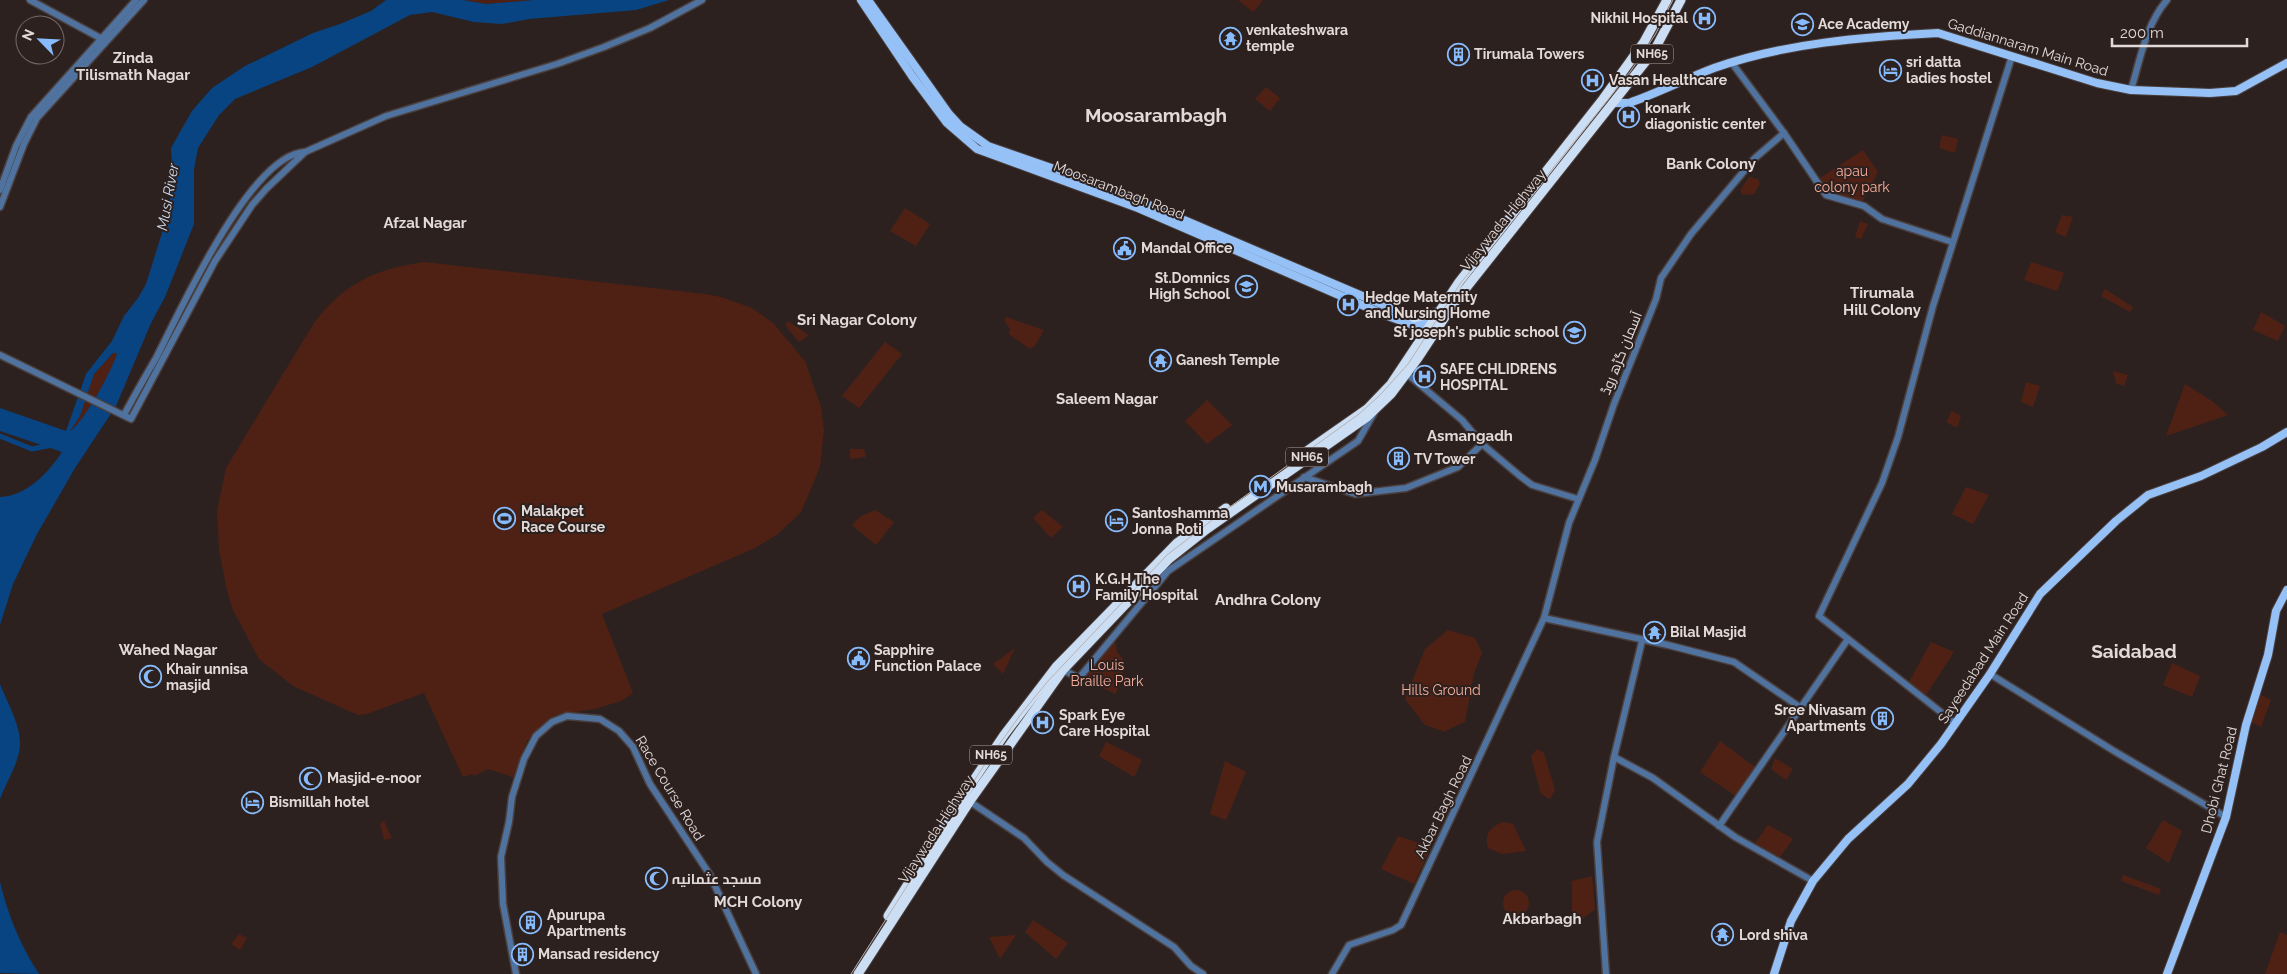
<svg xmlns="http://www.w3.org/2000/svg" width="2287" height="974" viewBox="0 0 2287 974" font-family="Raleway,Cairo,sans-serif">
	<rect width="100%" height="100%" fill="#2d211f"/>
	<!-- green -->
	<g fill="#4f2115">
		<path d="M463,0H534L486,4Z"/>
		<path d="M1238,0H1263L1253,12Z"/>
		<path d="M1266,87L1280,98L1270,111L1255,99Z"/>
		<path d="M1942,135L1958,139L1955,153L1939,148Z"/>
		<path d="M1863,150L1878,172L1863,201L1829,193L1820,178Z"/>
		<path d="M1749,177L1758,179L1760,184L1754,194L1743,195L1740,190Z"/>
		<path d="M905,208L930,224L916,246L890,231Z"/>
		<path d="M2062,215L2073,217L2066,237L2055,232Z"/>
		<path d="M1860,221L1868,224L1861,239L1855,237Z"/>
		<path d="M424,262L705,294L721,297L752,308L773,323L805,361L821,407L824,431L820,467L801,512L778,534L755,548L602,614L633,693L621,701L595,709L555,715L527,741L513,777L488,769L474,776L472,774L463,777L424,693L367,714L358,715L293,686L259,659L233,610L227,591L219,549L217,511L226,468L314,323C344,283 376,269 424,262Z"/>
		<path d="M2031,262L2064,273L2057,291L2024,280Z"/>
		<path d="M2105,289L2133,307L2130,312L2101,296Z"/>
		<path d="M2261,312L2285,326L2278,341L2253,330Z"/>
		<path d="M1006,317L1044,330L1035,346L1030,349L1009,334L1010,329L1004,320Z"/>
		<path d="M788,321L809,335L799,342L785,325Z"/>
		<path d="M885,342L902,354L859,408L842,396Z"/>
		<path d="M113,353H117C113,369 83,424 70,431L80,416L94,374Z"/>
		<path d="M2113,371L2128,375L2124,386L2116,383Z"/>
		<path d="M2026,382L2040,386L2033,407L2021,402Z"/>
		<path d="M2185,384L2212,401L2228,415L2166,436Z"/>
		<path d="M1207,400L1232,425L1207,444L1185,421Z"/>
		<path d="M1952,411L1961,416L1957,428L1946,422Z"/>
		<path d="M850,449H864L866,457L850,459Z"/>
		<path d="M1966,487L1989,495L1973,524L1952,514Z"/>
		<path d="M875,510L894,522L876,545L852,525L861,516Z"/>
		<path d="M1042,510L1063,527L1051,538L1033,518Z"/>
		<path d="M1448,630L1475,638L1482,653L1474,673L1465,722L1447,730L1446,732L1425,725L1405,699L1425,649Z"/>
		<path d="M1115,641L1117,652L1123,659L1121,663L1125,667L1122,674L1124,678L1115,694L1083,678Z"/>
		<path d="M1931,642L1954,652L1926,695L1909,682Z"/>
		<path d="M1015,648L1003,674L993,664Z"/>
		<path d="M2172,663L2200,676L2192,697L2163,685Z"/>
		<path d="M2259,694L2271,700L2261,727L2251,722Z"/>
		<path d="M1720,741L1755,767L1736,796L1700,772Z"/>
		<path d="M1106,742L1142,760L1134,777L1099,756Z"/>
		<path d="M1537,749L1544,753L1555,790L1550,799L1541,794L1531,757Z"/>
		<path d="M1775,758L1793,769L1786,780L1771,769Z"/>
		<path d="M1225,761L1246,772L1226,820L1210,814Z"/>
		<path d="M2163,820L2182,831L2169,863L2146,848Z"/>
		<path d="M384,821L392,838L384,840L380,824Z"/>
		<path d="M1504,822L1513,824L1526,851L1502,854L1488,848C1484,833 1491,826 1504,822Z"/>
		<path d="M1768,825L1793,839L1780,857L1755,843Z"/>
		<path d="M1398,836L1431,847L1414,884L1381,869Z"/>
		<path d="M2123,875L2161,889L2159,895L2121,881Z"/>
		<path d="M1592,876L1595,909L1572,927V881Z"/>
		<circle cx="1516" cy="903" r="13"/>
		<path d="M1033,920L1068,943L1056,959L1025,932Z"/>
		<path d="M2280,932L2287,935V974H2265Z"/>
		<path d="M239,934L247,938L240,950L231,944Z"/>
		<path d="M1016,935L1000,959L989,937Z"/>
	</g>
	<!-- water -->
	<g fill="#084482" fill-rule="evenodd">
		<path d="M386,0H463L486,4L534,0H669L636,10L529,19L502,24L474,22L432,12L410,15L312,67L235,99L219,115L198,148L194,169V224L165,297L151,323L116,406L75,468L37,534L13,584L0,625V497C27,496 48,473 62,452L0,431V408L66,431L86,374L112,341L124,316L138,298L146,284L166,220L173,185L171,148L192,111L212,88L245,66L313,33L340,24L371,11ZM113,353H117C113,369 83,424 70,431L80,416L94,374Z"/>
		<path d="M0,684C7,702 20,724 20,743C20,762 6,782 0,799Z"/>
		<path d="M0,882C8,915 20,945 39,974L0,973Z"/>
	</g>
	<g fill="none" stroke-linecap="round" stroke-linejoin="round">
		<!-- canal -->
		<path stroke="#084482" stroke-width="5" d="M0,436L32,449L52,445"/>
		<defs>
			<g id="minor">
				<path d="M30,0L104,40"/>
				<path d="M1732,63L1784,133L1826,195L1864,206L1882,219L1952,242"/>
				<path d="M2131,90C2140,60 2146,24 2167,0"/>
				<path d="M0,190L16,146L31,117L136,0"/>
				<path d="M0,207L24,144L37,118L144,0"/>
				<path d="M0,355L131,419L215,261L252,205L266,189L305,152L386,116L557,64L604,47L650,28L702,0"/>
				<path d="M1406,373L1462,420L1482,444L1520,476L1532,485L1578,499"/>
				<path d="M124,415C134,396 145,377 156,358C179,314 250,154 305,152"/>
				<path d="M1304,477L1355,494L1406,488L1458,467L1482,444"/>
				<path d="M1544,618L1668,645L1734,662L1801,708"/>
				<path d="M1063,670L1079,678L1168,571L1358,441L1374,413"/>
				<path d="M1990,674L2114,751L2226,817"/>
				<path d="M1956,724L1819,616L1882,483L1898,437L1933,306L2012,56"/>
				<path d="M1614,757L1653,778L1735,837L1813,881"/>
				<path d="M966,799L1024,838L1047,862L1063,875L1174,947L1191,966L1203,974"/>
				<path d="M1719,826L1848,639"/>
				<path d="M516,974L503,904L501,857L509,822L512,797L524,759L536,736L552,722L567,716L600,719L619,731L633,747L650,784L710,875L756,974"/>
				<path d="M1332,974L1349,945L1393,930L1401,925L1544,618L1569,523L1595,460L1614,404L1656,299L1661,278L1691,234L1755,158L1784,133"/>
				<path d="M1606,974L1597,842L1614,757L1642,641"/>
			</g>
			<g id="major">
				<path d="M861,0L912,76L947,123L977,149L1138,208L1385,315L1432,332"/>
				<path d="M868,0L949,114L960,126L988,146L1109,188L1435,327"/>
				<path d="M1614,103H1629C1658,93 1685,79 1714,68C1785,43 1863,37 1938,33L2097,83L2131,90L2210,93L2236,91L2287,63"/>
				<path d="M1774,974L1791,921L1813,881L1848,839L1908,784L1941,744L1990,674L2040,594L2116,521L2148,495L2201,476L2262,447L2287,432"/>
				<path d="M2167,974L2226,817L2246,725L2268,655L2276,611L2287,590"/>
			</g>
			<g id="highway">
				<path d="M1414,318L1438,312"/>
				<path d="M1304,453L1367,409L1391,384L1459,282L1603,99L1644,42L1667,0"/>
				<path d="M888,916L963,796L1004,735L1056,667L1177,543L1226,508"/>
				<path d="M858,974L970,801L1063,670L1169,559L1207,529L1367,417L1391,394L1418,358L1455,302L1654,51L1681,0"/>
			</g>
		</defs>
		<!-- minor casing -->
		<use href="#minor" stroke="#4a3f3d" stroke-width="9"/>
		<!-- major casing -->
		<use href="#major" stroke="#4a3f3d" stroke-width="10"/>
		<!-- highway casing -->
		<use href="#highway" stroke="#4a3f3d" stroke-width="11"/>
		<!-- minor -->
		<use href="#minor" stroke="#4f729e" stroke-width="6"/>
		<!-- major -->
		<use href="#major" stroke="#95c1f7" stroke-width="8"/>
		<!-- highway -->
		<use href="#highway" stroke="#ccdef4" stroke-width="9"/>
		<!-- rail -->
		<path stroke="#bab1af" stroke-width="1" d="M851,974L983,767L1021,714L1048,681L1167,555L1220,514L1359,414L1380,395L1408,364L1460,284L1630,72L1655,35L1673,0"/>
	</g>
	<!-- icons -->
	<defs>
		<symbol id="hospital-ring" viewBox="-11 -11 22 22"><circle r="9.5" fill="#2d211f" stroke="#87bbfb" stroke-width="1.5"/><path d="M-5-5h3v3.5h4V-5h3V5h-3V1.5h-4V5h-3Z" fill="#87bbfb"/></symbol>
		<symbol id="university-ring" viewBox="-11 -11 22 22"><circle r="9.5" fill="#2d211f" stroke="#87bbfb" stroke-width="1.5"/><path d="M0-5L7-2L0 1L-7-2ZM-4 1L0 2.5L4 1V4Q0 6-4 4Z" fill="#87bbfb"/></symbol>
		<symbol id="temple-ring" viewBox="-11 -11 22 22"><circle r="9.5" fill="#2d211f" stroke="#87bbfb" stroke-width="1.5"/><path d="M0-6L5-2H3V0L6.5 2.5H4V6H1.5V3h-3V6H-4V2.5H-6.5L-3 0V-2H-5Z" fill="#87bbfb"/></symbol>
		<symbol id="building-ring" viewBox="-11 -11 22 22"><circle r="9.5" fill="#2d211f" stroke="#87bbfb" stroke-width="1.5"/><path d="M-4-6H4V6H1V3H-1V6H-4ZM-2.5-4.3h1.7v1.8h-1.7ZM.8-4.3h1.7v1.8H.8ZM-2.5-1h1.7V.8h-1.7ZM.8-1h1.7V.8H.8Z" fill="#87bbfb"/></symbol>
		<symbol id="hotel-ring" viewBox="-11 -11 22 22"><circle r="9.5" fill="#2d211f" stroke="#87bbfb" stroke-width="1.5"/><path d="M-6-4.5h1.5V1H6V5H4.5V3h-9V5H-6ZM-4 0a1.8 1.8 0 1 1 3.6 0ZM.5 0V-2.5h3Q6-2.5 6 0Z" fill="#87bbfb"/></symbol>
		<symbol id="civic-ring" viewBox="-11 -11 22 22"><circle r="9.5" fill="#2d211f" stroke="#87bbfb" stroke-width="1.5"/><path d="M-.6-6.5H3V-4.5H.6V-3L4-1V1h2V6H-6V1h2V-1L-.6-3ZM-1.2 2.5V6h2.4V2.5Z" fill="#87bbfb"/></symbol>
		<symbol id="school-ring" viewBox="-11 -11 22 22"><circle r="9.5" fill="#2d211f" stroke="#87bbfb" stroke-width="1.5"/><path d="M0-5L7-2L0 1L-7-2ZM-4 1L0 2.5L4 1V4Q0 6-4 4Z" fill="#87bbfb"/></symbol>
		<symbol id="metro-ring" viewBox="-11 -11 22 22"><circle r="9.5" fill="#2d211f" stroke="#87bbfb" stroke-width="1.5"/><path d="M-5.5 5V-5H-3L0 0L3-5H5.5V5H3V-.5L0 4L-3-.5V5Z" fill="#87bbfb"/></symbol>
		<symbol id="stadium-ring" viewBox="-11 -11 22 22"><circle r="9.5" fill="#2d211f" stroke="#87bbfb" stroke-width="1.5"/><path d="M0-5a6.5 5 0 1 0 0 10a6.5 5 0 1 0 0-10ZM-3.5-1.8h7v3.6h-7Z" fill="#87bbfb"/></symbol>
		<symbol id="mosque-ring" viewBox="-11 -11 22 22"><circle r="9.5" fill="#2d211f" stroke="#87bbfb" stroke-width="1.5"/><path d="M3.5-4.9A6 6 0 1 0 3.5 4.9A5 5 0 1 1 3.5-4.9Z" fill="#87bbfb"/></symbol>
	</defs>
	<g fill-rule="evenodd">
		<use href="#hospital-ring" x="1692" y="6" width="25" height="25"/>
		<use href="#university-ring" x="1790" y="12" width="25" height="25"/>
		<use href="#temple-ring" x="1218" y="26" width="25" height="25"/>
		<use href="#building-ring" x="1446" y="42" width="25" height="25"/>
		<use href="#hotel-ring" x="1878" y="58" width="25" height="25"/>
		<use href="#hospital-ring" x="1580" y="68" width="25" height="25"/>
		<use href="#hospital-ring" x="1616" y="104" width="25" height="25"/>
		<use href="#civic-ring" x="1112" y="236" width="25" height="25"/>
		<use href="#school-ring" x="1234" y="274" width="25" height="25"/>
		<use href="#hospital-ring" x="1336" y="292" width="25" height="25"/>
		<use href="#school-ring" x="1562" y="320" width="25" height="25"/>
		<use href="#temple-ring" x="1148" y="348" width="25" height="25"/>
		<use href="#hospital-ring" x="1412" y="364" width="25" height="25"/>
		<use href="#building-ring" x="1386" y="446" width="25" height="25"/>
		<use href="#metro-ring" x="1248" y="474" width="25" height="25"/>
		<use href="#stadium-ring" x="492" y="506" width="25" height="25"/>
		<use href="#hotel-ring" x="1104" y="508" width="25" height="25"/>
		<use href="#hospital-ring" x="1066" y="574" width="25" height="25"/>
		<use href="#temple-ring" x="1642" y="620" width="25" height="25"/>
		<use href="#civic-ring" x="846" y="646" width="25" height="25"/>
		<use href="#mosque-ring" x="138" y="664" width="25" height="25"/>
		<use href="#building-ring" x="1870" y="706" width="25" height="25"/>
		<use href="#hospital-ring" x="1030" y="710" width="25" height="25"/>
		<use href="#mosque-ring" x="298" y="766" width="25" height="25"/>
		<use href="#hotel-ring" x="240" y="790" width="25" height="25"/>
		<use href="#mosque-ring" x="644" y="866" width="25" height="25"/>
		<use href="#building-ring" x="518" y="910" width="25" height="25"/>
		<use href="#temple-ring" x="1710" y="922" width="25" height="25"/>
		<use href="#building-ring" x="510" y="942" width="25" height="25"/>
	</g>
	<g text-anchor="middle" stroke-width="4" stroke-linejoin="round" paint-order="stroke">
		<!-- shield labels -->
		<g fill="#2d211f" stroke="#aca2a0" stroke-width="1">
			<rect x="1631" y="44.5" width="42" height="19" rx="4"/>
			<rect x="1286" y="447.5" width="42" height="19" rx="4"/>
			<rect x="970" y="745.5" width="42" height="19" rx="4"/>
		</g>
		<g font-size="12" font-weight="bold" fill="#e2dad8">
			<text x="1652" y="58">NH65</text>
			<text x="1307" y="461">NH65</text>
			<text x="991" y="759">NH65</text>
		</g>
		<!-- poi labels -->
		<g font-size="14" font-weight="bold" fill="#e2dad8" stroke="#2d211f" text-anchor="start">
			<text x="1688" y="23" text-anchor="end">Nikhil Hospital</text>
			<text x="1818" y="29">Ace Academy</text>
			<text x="1246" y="35">venkateshwara<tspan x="1246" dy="16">temple</tspan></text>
			<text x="1474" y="59">Tirumala Towers</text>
			<text x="1906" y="67">sri datta<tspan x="1906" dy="16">ladies hostel</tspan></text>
			<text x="1609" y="85">Vasan Healthcare</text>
			<text x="1645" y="113">konark<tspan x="1645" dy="16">diagonistic center</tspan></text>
			<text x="1141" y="253">Mandal Office</text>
			<text x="1230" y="283" text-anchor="end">St.Domnics<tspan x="1230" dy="16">High School</tspan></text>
			<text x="1365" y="302">Hedge Maternity<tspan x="1365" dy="16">and Nursing Home</tspan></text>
			<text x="1559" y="337" text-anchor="end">St joseph's public school</text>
			<text x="1176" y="365">Ganesh Temple</text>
			<text x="1440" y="374">SAFE CHLIDRENS<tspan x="1440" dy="16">HOSPITAL</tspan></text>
			<text x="1414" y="464">TV Tower</text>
			<text x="1276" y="492">Musarambagh</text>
			<text x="521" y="516">Malakpet<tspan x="521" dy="16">Race Course</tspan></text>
			<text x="1132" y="518">Santoshamma<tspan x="1132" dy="16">Jonna Roti</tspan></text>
			<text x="1095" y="584">K.G.H The<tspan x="1095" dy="16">Family Hospital</tspan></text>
			<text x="1670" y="637">Bilal Masjid</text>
			<text x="874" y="655">Sapphire<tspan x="874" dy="16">Function Palace</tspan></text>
			<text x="166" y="674">Khair unnisa<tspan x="166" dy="16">masjid</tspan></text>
			<text x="1866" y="715" text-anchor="end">Sree Nivasam<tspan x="1866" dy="16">Apartments</tspan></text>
			<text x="1059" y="720">Spark Eye<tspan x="1059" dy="16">Care Hospital</tspan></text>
			<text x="327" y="783">Masjid-e-noor</text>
			<text x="269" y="807">Bismillah hotel</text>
			<text x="672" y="884">مسجد عثمانیہ</text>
			<text x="547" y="920">Apurupa<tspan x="547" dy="16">Apartments</tspan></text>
			<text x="1739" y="940">Lord shiva</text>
			<text x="538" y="959">Mansad residency</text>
		</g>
		<!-- street labels -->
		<g font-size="14" fill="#e2dad8" stroke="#2d211f">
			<text transform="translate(2028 47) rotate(17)" y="5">Gaddiannaram Main Road</text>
			<text transform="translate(1119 190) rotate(21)" y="5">Moosarambagh Road</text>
			<text transform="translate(1503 220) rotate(-51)" y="5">Vijaywada Highway</text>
			<text transform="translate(1621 353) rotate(-68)" y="5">آسمان گڑھ روڈ</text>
			<text transform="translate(1983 658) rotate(-57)" y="5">Sayeedabad Main Road</text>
			<text transform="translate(2219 780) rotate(-76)" y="5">Dhobi Ghat Road</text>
			<text transform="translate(670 788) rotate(59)" y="5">Race Course Road</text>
			<text transform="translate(1443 807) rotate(-64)" y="5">Akbar Bagh Road</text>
			<text transform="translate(936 829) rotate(-57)" y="5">Vijaywada Highway</text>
		</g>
		<!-- park labels -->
		<g font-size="14" fill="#f6ae9c" stroke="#2d211f">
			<text x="1852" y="176">apau<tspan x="1852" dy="16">colony park</tspan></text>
			<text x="1107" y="670">Louis<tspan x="1107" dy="16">Braille Park</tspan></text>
			<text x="1441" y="695">Hills Ground</text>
		</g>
		<!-- neighbourhood labels -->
		<g font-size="15" font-weight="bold" fill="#e2dad8" stroke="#2d211f">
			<text x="133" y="63">Zinda<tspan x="133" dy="17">Tilismath Nagar</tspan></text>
			<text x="1711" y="169">Bank Colony</text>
			<text x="425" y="228">Afzal Nagar</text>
			<text x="1882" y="298">Tirumala<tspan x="1882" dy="17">Hill Colony</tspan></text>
			<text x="857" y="325">Sri Nagar Colony</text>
			<text x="1107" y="404">Saleem Nagar</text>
			<text x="1470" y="441">Asmangadh</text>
			<text x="1268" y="605">Andhra Colony</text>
			<text x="168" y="655">Wahed Nagar</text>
			<text x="758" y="907">MCH Colony</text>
			<text x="1542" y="924">Akbarbagh</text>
		</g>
		<!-- water labels -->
		<g font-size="15" font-style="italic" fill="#ccdbed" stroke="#2d211f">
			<text transform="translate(168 197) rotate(-80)" y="5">Musi River</text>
		</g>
		<!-- district labels -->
		<g font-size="19" font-weight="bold" fill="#e2dad8" stroke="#2d211f">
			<text x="1156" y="122">Moosarambagh</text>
			<text x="2134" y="658">Saidabad</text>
		</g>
	</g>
	<!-- north arrow -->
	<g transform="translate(40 40) rotate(294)"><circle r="24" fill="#2d211f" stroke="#756b69"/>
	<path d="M0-4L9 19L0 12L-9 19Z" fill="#87bbfb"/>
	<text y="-8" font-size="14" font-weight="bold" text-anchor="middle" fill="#e2dad8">N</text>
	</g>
	<!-- scale -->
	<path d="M2112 38v8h135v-8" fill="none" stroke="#e2dad8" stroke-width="2.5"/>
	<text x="2120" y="38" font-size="15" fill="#e2dad8" stroke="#2d211f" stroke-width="4" paint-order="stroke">200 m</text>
</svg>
